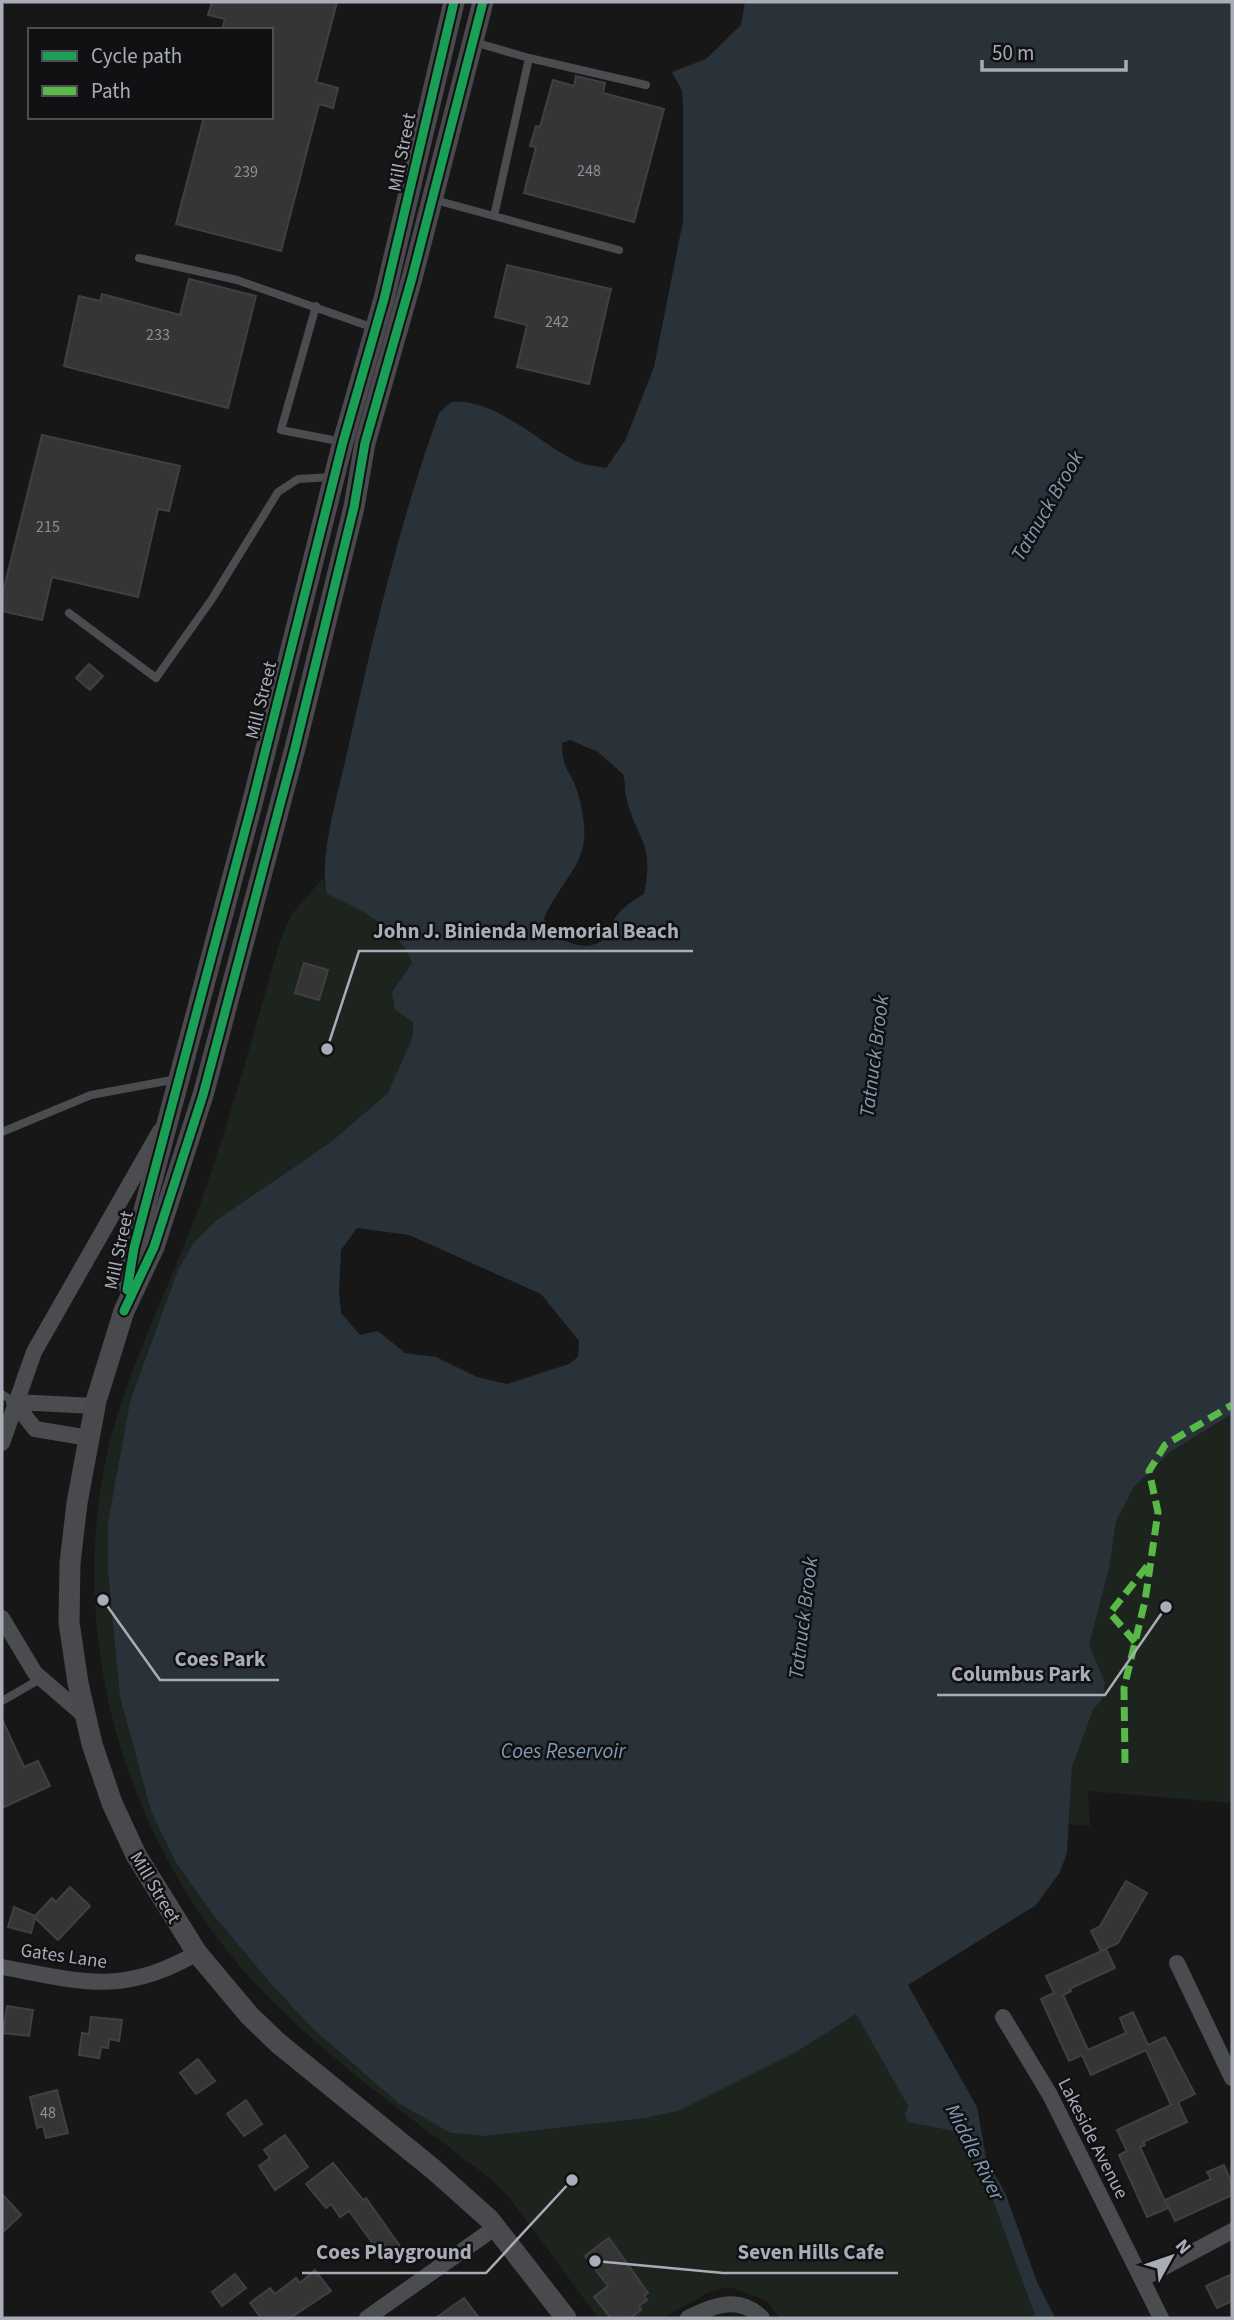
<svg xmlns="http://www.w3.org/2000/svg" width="1234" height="2320" viewBox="0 0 1234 2320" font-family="'Source Sans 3',sans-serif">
	<rect width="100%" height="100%" fill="#171717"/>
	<!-- green -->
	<g fill="#1d241e">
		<path d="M323,878L327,894C357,907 402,930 412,963L392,991L395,1010L413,1022V1036L388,1093L331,1142L217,1220L194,1242L178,1270L130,1401L108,1522V1572L120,1696L151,1811L176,1863L214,1916L273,1986L316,2032L356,2067L451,2133L485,2136L645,2118L678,2111L796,2052L856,2014L908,2106L905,2115L908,2122L958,2132L991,2195L1036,2318H780L766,2300L729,2287L707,2293L663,2318H598L508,2196L491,2179C418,2123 341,2069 275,2004C133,1864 64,1651 107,1454C127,1368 169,1289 199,1207C230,1121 255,1028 280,941L291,915Z"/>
		<path d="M1232,1414V1803L1088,1791L1090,1826L1069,1824L1072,1767L1093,1710L1103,1698L1105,1682L1089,1645L1109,1569L1116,1521L1134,1487L1170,1452Z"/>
	</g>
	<!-- water -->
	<path fill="#2a3239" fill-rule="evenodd" d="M745,2H1232V1414L1170,1452L1134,1487L1116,1521L1109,1569L1089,1645L1105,1682L1103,1698L1093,1710L1072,1767L1067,1853L1060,1872L1036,1905L908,1985L977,2107L986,2158L1006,2195L1037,2282L1055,2318H1036L991,2195L958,2132L908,2122L905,2115L908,2106L856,2014L796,2052L678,2111L645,2118L485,2136L451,2133L400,2104L316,2032L273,1986L214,1916L176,1863L151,1811L120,1697L108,1572V1522L130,1401L178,1270L194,1242L217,1220L331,1142L388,1093L413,1036V1022L395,1010L392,992L412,963C402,930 357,907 327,894C318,859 339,790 347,753C373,638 399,523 439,413L451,402C495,398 537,441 574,460C583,465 595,466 606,468L625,441L654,367L683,221V105L682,91L672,72L706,59L741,25ZM570,740L598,752L623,774C626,782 624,788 626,796C636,840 655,841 644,894C634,900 622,907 615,918C610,926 611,934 602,941C582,954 550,938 544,918C570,864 597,862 578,794C572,772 562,771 562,743ZM357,1228L409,1235L541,1294L579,1341L578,1357L569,1364L507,1384L477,1377L436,1357L405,1353L378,1331L360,1335L341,1313L339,1292L341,1250Z"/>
	<!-- building -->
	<g fill="#353536" stroke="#3f4043" stroke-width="2">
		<path d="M212,2H337L316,82L338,88L333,108L319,104L281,251L176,224L204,117H271V30H222L225,19L208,15Z"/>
		<path d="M576,76L605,83L603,93L664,109L634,222L524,193L536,147L530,146L536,126L540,127L553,80L574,86Z"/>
		<path d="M507,265L611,289L589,384L517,367L527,325L495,317Z"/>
		<path d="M189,279L256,296L228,408L64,366L79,296L100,301L102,294L180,315Z"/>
		<path d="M42,435L180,466L169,511L158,509L138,597L52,577L42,620L2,611V596Z"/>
		<path d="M89,664L103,676L90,690L76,678Z"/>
		<path d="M304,963L328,970L319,1000L295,993Z"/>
		<path d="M2,1719L24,1767L38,1761L50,1786L2,1808Z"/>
		<path d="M1126,1881L1147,1893L1118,1943L1101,1951L1091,1931L1100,1926Z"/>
		<path d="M70,1887L90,1906L58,1940L35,1918L31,1933L8,1927L14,1907L35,1916L52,1898L56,1902Z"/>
		<path d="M1106,1949L1115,1968L1069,1989L1071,1991L1063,1995L1088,2050L1126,2033L1120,2018L1133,2012L1148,2045L1165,2037L1195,2094L1178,2102L1187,2122L1143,2142L1145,2145L1140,2147L1168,2208L1147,2217L1119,2155L1127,2151L1117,2130L1171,2105L1146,2050L1091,2075L1082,2055L1069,2061L1041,1999L1054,1993L1046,1976Z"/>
		<path d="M7,2006L33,2010L29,2036L3,2033Z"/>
		<path d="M91,2017L122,2020L119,2041L109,2039L108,2048L101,2047L99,2058L79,2055L82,2033L89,2034Z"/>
		<path d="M198,2059L215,2081L196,2094L180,2073Z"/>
		<path d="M57,2090L68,2133L46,2138L43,2126L37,2128L30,2097Z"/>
		<path d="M246,2100L262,2124L244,2136L227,2114Z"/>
		<path d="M285,2135L308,2167L275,2190L259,2166L270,2158L264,2150Z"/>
		<path d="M333,2163L363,2200L366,2198L402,2249L386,2261L349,2211L340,2217L331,2204L326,2208L306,2184Z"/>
		<path d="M1224,2165L1232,2184V2195L1175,2221L1165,2200L1211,2179L1207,2172Z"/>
		<path d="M2,2194L21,2215L2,2233Z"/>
		<path d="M609,2238L648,2293L644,2296L647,2300L639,2306L641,2310L630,2318H611L594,2297L608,2286L585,2256Z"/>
		<path d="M315,2270L331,2291L290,2318H261L250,2303L270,2288L275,2294L296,2278L300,2283Z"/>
		<path d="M235,2274L246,2288L222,2306L212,2292Z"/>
		<path d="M1232,2274V2301L1217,2308L1206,2286Z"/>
		<path d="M464,2298L479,2318H436Z"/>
	</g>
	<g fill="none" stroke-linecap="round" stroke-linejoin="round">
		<!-- service -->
		<g stroke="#4b4c50" stroke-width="8">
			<path d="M474,42L529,58"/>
			<path d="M435,200L619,250"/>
			<path d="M494,216L529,58L646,85"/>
			<path d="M139,258L237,280L374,328"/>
			<path d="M316,306L281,430L343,442"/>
			<path d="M69,613L156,678L212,599L278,492L298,479L331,477"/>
			<path d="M2,1132L91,1095L177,1079"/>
			<path d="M2,1394L14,1402"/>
			<path d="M2,1701L40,1679"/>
		</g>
		<!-- minor -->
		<g stroke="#4b4c50" stroke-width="16">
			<path d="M89,1438L35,1429L14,1402L95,1406"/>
			<path d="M2,1443L34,1352L160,1131"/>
			<path d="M2,1618L35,1673L86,1717"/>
			<path d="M1177,1963L1232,2078"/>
			<path d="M2,1967C82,1982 123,1996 197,1953"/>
			<path d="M1003,2017L1050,2095L1161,2318"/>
			<path d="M1142,2279L1232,2231"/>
			<path d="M367,2318L496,2227"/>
			<path d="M688,2318C714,2305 740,2295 762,2318"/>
		</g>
		<!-- secondary -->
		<g stroke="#4a4a4e" stroke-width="21">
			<path d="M483,2L412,278L365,443L354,507L295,748L203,1095L154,1247L124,1311L96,1401L77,1503L70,1563L69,1622L78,1683L92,1744L112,1803L136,1855L197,1953L249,2015L278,2043L433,2169L489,2219L566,2318"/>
			<path d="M128,1285L134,1248L251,808L343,442L384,299L454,2"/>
		</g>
		<!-- quiet -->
		<g stroke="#58b947" stroke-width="7" stroke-dasharray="14 7" stroke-linecap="butt">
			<path d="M1135,1642L1110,1613L1148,1565"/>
			<path d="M1125,1763L1124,1688L1145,1601L1158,1512L1149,1471L1165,1445L1232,1405"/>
		</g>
		<defs>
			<g id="cycleway">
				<path d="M127,1290L134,1248L251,808L343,442L384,299L454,2"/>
				<path d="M124,1311L154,1247L203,1095L295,748L354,507L365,443L412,278L483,2"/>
			</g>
		</defs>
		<!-- cycleway casing -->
		<use href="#cycleway" stroke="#111113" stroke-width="13"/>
		<!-- cycleway -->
		<use href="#cycleway" stroke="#1a9f57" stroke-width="9"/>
	</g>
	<g text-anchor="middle" stroke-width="5" stroke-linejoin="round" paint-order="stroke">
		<!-- number labels -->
		<g font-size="16" fill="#8b8f98">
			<text x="589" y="176">248</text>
			<text x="246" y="177">239</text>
			<text x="557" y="327">242</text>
			<text x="158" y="340">233</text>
			<text x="48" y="532">215</text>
			<text x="48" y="2118">48</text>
		</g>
		<!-- street labels -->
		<g font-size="19" fill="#a8adb8" stroke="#111113">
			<text transform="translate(401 152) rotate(-79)" y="7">Mill Street</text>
			<text transform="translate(260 700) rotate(-76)" y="7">Mill Street</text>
			<text transform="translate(118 1250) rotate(-78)" y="7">Mill Street</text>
			<text transform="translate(156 1887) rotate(59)" y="7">Mill Street</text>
			<text transform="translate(64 1955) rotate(8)" y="7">Gates Lane</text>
			<text transform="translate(1094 2138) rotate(63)" y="7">Lakeside Avenue</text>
		</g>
		<!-- water labels -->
		<g font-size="21" font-style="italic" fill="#7f9bb3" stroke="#111113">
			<text transform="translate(1047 506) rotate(-60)" y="7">Tatnuck Brook</text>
			<text transform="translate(874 1056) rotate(-83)" y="7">Tatnuck Brook</text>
			<text transform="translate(803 1618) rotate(-83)" y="7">Tatnuck Brook</text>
			<text x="563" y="1758">Coes Reservoir</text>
			<text transform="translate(975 2152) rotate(63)" y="7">Middle River</text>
		</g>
	</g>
	<!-- callouts -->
	<path fill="none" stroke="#a8adb8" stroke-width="2.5" d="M327 1049L359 951H693M103 1600L160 1680H279M1166 1607L1105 1695H937M595 2261L723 2273H898M572 2180L486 2273H302"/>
	<g fill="#a8adb8" stroke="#111113" stroke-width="2.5">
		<circle cx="327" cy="1049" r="7"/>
		<circle cx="103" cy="1600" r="7"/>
		<circle cx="1166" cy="1607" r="7"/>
		<circle cx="595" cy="2261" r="7"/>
		<circle cx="572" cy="2180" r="7"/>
	</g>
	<g font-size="21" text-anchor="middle" font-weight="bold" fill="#a8adb8" stroke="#111113" stroke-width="5" stroke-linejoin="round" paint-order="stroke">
		<text x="526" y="938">John J. Binienda Memorial Beach</text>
		<text x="220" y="1666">Coes Park</text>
		<text x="1021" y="1681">Columbus Park</text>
		<text x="811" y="2259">Seven Hills Cafe</text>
		<text x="394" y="2259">Coes Playground</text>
	</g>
	<!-- border -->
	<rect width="1234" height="2320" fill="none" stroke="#a8adb8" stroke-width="7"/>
	<!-- legend -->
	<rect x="28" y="28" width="245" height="91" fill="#111113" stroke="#4d4f55" stroke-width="2"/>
	<rect x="42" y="51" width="35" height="10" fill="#1a9f57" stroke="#4d4f55" stroke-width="2"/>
	<text x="91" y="63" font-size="21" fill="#a8adb8">Cycle path</text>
	<rect x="42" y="86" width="35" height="10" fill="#58b947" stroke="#4d4f55" stroke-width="2"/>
	<text x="91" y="98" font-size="21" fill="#a8adb8">Path</text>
	<!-- north arrow -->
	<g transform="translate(1171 2257) rotate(50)" stroke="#111113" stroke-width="5" paint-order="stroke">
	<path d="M0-5L12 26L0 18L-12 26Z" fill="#a8adb8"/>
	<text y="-10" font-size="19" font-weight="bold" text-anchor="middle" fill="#a8adb8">N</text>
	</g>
	<!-- scale -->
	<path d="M982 60v10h144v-10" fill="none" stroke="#a8adb8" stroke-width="3.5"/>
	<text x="992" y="60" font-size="21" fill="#a8adb8" stroke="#111113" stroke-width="5" paint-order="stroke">50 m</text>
</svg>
